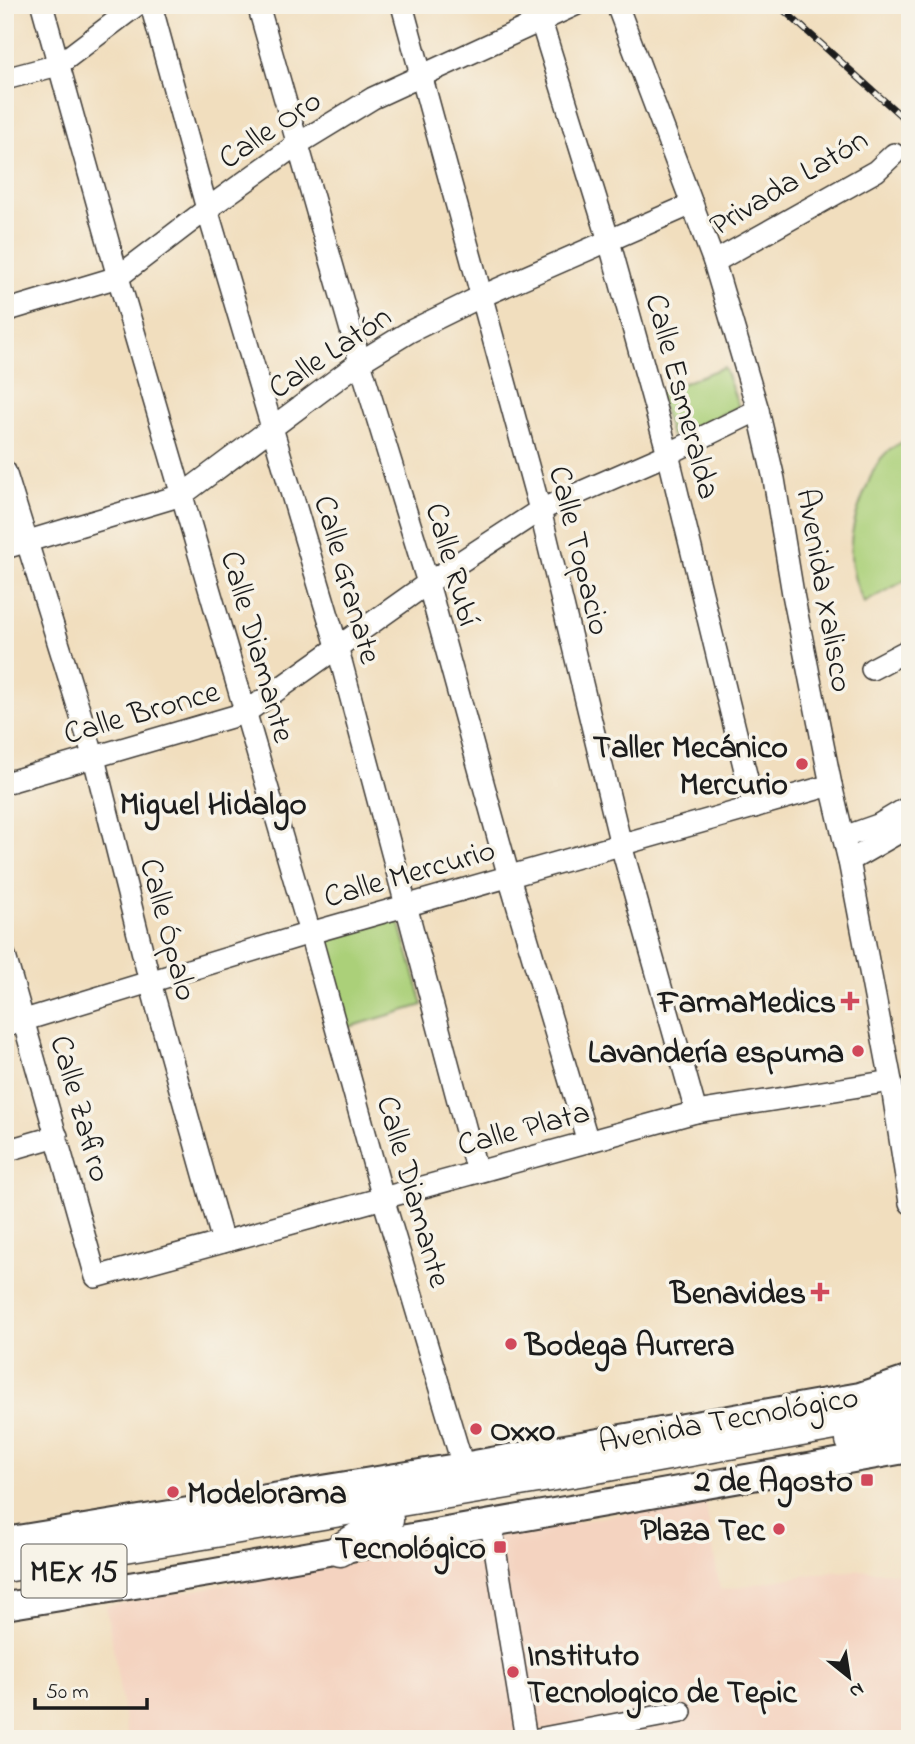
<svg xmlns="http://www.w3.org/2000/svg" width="915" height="1744" viewBox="0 0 915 1744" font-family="'Indie Flower',sans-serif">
	<rect width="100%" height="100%" fill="#f7f3e8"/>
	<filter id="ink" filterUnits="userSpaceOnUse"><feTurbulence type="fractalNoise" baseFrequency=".0143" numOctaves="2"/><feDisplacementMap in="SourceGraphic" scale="14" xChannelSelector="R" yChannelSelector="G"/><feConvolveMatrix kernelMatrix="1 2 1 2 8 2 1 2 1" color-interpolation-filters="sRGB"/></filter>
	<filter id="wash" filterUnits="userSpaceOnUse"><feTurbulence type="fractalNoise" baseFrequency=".00686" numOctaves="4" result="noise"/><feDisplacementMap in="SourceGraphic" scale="28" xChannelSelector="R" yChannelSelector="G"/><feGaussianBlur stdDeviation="1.57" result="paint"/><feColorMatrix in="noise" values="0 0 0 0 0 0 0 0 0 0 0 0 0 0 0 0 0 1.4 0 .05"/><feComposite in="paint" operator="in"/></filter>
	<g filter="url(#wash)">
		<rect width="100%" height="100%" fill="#f1debe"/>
		<!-- built -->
		<path fill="#f4d3c0" d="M705,1499L720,1590L820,1573L866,1570L910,1575V1739H128L106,1606Z"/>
		<!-- green -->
		<g fill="#abd079" stroke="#64764a" stroke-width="2">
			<path d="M724,367L739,407L671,436L658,393Z"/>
			<path d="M910,438V578L864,603C843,561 849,528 867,486C871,475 877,461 886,453C893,447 902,442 910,438Z"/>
			<path d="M397,914L423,1005L346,1028L320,936Z"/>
		</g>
	</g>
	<g filter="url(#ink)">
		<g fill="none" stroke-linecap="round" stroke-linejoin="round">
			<defs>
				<g id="minor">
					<path d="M42,5L118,277L310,933L383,1198L463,1466"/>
					<path d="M151,5L207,209L337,646L477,1172"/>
					<path d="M258,5L360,362L428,583L509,877L588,1142"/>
					<path d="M402,5L540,510L621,845L696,1112"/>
					<path d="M536,5L609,241L668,454L754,807"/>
					<path d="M617,5L714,262L758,410L774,479L793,594L831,785L849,861L891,1081L910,1203"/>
					<path d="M5,79L58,65L137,5"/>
					<path d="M714,262L876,171L894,154"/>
					<path d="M5,311L118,277L207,209L296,145L373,98L575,5"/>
					<path d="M5,471L94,758L150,982L223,1242"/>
					<path d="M5,548L182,495L360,362L409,332L480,297L692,204"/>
					<path d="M872,669L910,649"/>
					<path d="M5,783L245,713L428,583L540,510L668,454L758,410"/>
					<path d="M844,837L878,825L910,806"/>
					<path d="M849,861L910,826"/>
					<path d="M5,956L96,1277L696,1112L891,1081"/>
					<path d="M5,1026L310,933L831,785"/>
					<path d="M5,1151L57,1136"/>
					<path d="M491,1524L526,1739"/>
					<path d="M538,1739L681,1712"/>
				</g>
				<g id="major">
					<path d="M5,1541L463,1466L860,1396L910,1379"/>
					<path d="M5,1606L209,1573L910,1449"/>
				</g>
				<g id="highway">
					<path d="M852,1440L910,1430"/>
					<path d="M534,1453L580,1468"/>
					<path d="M340,1550L387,1520"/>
					<path d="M5,1566L585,1469L868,1418L910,1405"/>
				</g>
			</defs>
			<!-- minor casing -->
			<use href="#minor" stroke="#3c3934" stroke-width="24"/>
			<!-- major casing -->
			<use href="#major" stroke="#3c3934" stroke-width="30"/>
			<!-- highway casing -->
			<use href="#highway" stroke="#3c3934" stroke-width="35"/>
			<!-- minor -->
			<use href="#minor" stroke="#fff" stroke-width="21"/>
			<!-- major -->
			<use href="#major" stroke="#fff" stroke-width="26"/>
			<!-- highway -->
			<use href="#highway" stroke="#fff" stroke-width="32"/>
			<defs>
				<path id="rail" d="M778,5L910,124"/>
			</defs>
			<!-- rail casing -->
			<use href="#rail" stroke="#1c1c1c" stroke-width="7"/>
			<!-- rail -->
			<use href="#rail" stroke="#f7f3e8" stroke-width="4.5" stroke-dasharray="13" stroke-linecap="butt"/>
		</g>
	</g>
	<!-- markers -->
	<g fill="#d1495b" stroke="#f7f3e8" stroke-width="2.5">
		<circle cx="802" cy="764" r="7"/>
		<path d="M846.5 990.5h7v7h7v7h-7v7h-7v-7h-7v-7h7z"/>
		<circle cx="858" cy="1051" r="7"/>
		<path d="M816.5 1281.5h7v7h7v7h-7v7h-7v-7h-7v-7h7z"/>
		<circle cx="511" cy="1344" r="7"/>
		<circle cx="476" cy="1429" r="7"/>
		<rect x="860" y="1473" width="14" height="14" rx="3.5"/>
		<circle cx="173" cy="1492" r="7"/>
		<circle cx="779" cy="1529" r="7"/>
		<rect x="493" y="1540" width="14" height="14" rx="3.5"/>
		<circle cx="513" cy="1672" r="7"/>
	</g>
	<g text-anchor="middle" stroke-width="7" stroke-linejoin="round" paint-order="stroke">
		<!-- shield labels -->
		<rect fill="#f7f3e8" stroke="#5e5c59" stroke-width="2" x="21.5" y="1544.5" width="105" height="53" rx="5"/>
		<g font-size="30" font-weight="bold" fill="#1c1c1c">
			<text x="74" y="1581">MEX 15</text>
		</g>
		<!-- street labels -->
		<g font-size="32" fill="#1c1c1c" stroke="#f7f3e8">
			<text transform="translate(269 128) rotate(-34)" y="11">Calle Oro</text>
			<text transform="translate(788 181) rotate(-31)" y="11">Privada Latón</text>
			<text transform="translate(329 351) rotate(-34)" y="11">Calle Latón</text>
			<text transform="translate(684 396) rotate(75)" y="11">Calle Esmeralda</text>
			<text transform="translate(581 550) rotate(76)" y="11">Calle Topacio</text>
			<text transform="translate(454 564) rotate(74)" y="11">Calle Rubí</text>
			<text transform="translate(349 579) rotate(74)" y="11">Calle Granate</text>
			<text transform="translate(826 590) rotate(80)" y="11">Avenida Xalisco</text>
			<text transform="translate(259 646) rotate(74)" y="11">Calle Diamante</text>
			<text transform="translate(141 711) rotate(-16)" y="11">Calle Bronce</text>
			<text transform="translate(409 872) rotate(-16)" y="11">Calle Mercurio</text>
			<text transform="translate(170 929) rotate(75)" y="11">Calle Ópalo</text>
			<text transform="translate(82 1108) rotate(74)" y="11">Calle Zafiro</text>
			<text transform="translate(523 1127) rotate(-15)" y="11">Calle Plata</text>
			<text transform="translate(415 1191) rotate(74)" y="11">Calle Diamante</text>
			<text transform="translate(728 1418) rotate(-10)" y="11">Avenida Tecnológico</text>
		</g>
		<!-- poi labels -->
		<g font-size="32" font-weight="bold" fill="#1c1c1c" stroke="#f7f3e8" text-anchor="end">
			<text x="788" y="757">Taller Mecánico<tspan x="788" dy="37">Mercurio</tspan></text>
			<text x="836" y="1012">FarmaMedics</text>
			<text x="844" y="1062">Lavandería espuma</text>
			<text x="806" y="1303">Benavides</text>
			<text x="525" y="1355" text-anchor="start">Bodega Aurrera</text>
			<text x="490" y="1440" text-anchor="start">Oxxo</text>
			<text x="853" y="1491">2 de Agosto</text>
			<text x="187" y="1503" text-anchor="start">Modelorama</text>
			<text x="765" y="1540">Plaza Tec</text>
			<text x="486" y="1558">Tecnológico</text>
			<text x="527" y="1665" text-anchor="start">Instituto<tspan x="527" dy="37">Tecnologico de Tepic</tspan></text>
		</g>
		<!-- neighbourhood labels -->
		<g font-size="33" font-weight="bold" fill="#1c1c1c" stroke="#f7f3e8">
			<text x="213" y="814">Miguel Hidalgo</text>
		</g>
	</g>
	<!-- margin -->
	<rect width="915" height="1744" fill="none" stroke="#f7f3e8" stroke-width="28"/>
	<!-- north arrow -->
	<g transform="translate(849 1677) rotate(150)" stroke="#f7f3e8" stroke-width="5" paint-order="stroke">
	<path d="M0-5L12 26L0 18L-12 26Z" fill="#1c1c1c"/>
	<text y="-10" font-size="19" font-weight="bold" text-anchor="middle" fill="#1c1c1c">N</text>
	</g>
	<!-- scale -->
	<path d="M35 1698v10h112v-10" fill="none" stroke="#1c1c1c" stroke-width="3.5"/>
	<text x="46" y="1698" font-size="21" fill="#1c1c1c" stroke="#f7f3e8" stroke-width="5" paint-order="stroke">50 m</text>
</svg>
